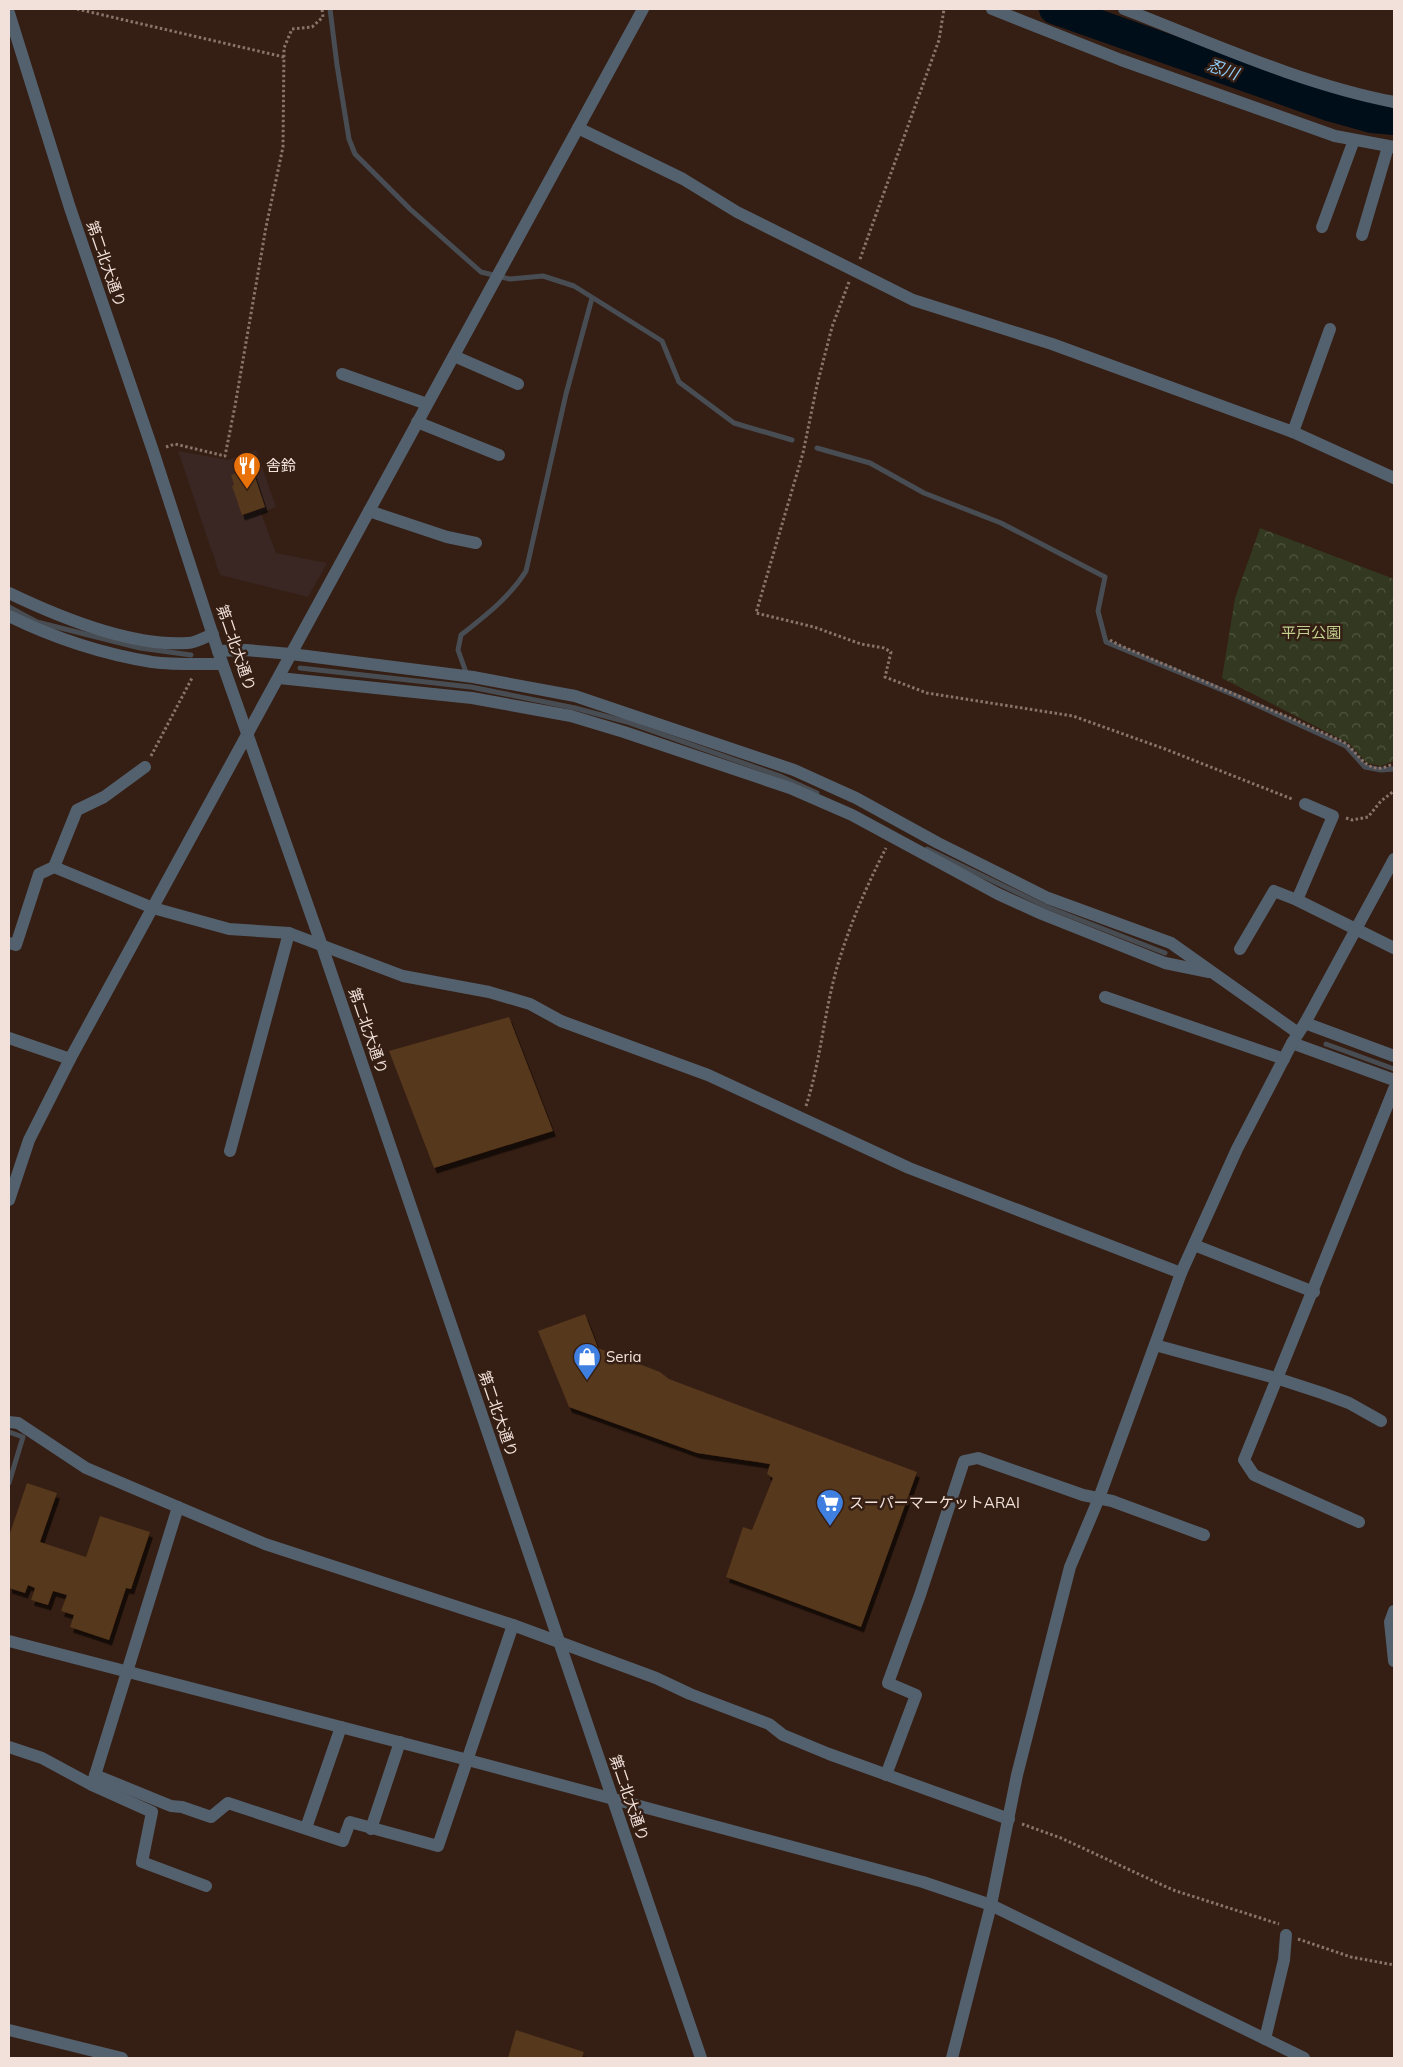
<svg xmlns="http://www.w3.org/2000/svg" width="1403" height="2067" viewBox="0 0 1403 2067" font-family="Mulish,'Noto Sans JP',sans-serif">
	<defs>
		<pattern id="forest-crowns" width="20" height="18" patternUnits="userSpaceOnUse" patternTransform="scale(1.25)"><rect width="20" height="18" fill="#333920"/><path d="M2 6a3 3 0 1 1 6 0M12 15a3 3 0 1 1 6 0" fill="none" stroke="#515540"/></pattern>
		<filter id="shadow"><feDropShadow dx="3" dy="5.5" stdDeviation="0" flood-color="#0009"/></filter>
	</defs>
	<rect width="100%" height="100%" fill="#351e13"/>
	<!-- commercial -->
	<path fill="#3a2723" d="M256,450L276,507L261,513L276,553L327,563L308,597L220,575L178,451L228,460Z"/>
	<!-- forest -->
	<path fill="url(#forest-crowns)" d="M1260,528L1394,579V761L1381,766L1367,763L1350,744L1222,678L1235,598Z"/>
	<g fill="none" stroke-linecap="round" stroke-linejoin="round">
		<!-- stream -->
		<g stroke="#484d54" stroke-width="5">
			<path d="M330,9L337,65L349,139L355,154L410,209L481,272L510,279L543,276L574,286L662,341L679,382L734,423L792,440"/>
			<path d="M817,448L870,463L924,493L1001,523L1105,577L1098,611L1106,642L1239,697L1346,746L1365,767L1381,770L1394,769"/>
			<path d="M9,607L37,622L140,648L191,655"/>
			<path d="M300,668L471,687L575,708L627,722L780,776L817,793"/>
			<path d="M467,675L458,650L461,635C485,616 510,597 526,571L566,394L592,298"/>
			<path d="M927,849L1047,907L1165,953"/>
			<path d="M1326,1044L1394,1069"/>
			<path d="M9,1432L23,1437L9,1483"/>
		</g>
		<!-- river -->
		<path stroke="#000e1a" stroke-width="30" d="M1054,9L1329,106L1372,118L1394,120"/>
	</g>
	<!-- building -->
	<g fill="#56371c" filter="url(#shadow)">
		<path d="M252,468L265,507L242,515L232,486L234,485L231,475Z"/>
		<path d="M509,1017L553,1131L434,1168L389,1051Z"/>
		<path d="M585,1314L598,1348L660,1372L669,1379L917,1472L861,1627L726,1577L743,1527L752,1530L773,1478L767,1474L770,1464L697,1453L569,1407L538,1331Z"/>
		<path d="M27,1483L57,1493L40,1542L86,1557L100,1516L150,1532L131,1589L126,1588L109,1640L70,1627L74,1615L61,1611L67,1595L53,1591L48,1605L31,1600L35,1588L28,1585L25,1593L9,1588V1536Z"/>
		<path d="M516,2030L584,2052L582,2058H508Z"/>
	</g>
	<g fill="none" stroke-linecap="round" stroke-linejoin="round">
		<!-- path -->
		<g stroke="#88746b" stroke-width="3" stroke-dasharray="2.5 2.5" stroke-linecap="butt">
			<path d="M77,9L284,57"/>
			<path d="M860,259L939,40L944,9"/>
			<path d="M849,282L832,327L817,385L803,453L756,613L814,627L861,644L884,648L891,652L885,677L927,693L1073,716L1165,749L1292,799"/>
			<path d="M166,447L175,444L225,456L235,406L266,227L283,147L284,48L292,29L312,27L323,17L322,9"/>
			<path d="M1110,640L1119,645L1295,720L1343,742C1356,749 1364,771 1382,768C1386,767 1390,765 1394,764"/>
			<path d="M151,756L192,678"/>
			<path d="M1346,818L1352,820L1368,817L1381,801L1394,791"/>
			<path d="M806,1106C821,1060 824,1011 838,964C850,924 867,885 886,848"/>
			<path d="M1022,1824L1061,1838L1173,1890L1279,1924"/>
			<path d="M1298,1939L1351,1957L1394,1965"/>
		</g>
		<!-- minor -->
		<g stroke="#53606d" stroke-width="12">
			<path d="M992,9L1121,60L1335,136L1394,147"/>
			<path d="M1124,9C1212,43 1301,84 1394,102"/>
			<path d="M9,13L70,208L153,451L218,651L322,946L701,2058"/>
			<path d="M578,128L683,179L737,212L913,300L1052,344L1293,432L1394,478"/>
			<path d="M1322,227L1354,140"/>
			<path d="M1362,235L1388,147"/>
			<path d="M454,356L518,384"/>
			<path d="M342,374L427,404"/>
			<path d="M417,422L499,455"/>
			<path d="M1293,432L1330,329"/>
			<path d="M369,511L447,537L476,543"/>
			<path d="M9,593C59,617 132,647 188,643C196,643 205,637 213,634"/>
			<path d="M9,616C54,638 103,654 152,662C175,665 199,664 222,664"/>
			<path d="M218,651L246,650L291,654L473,677L575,696L794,770L856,798L938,843L1048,898L1171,943L1298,1033"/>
			<path d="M279,678L472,698L571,716L624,732L790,788L852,815L998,894L1042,914L1165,963L1209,972"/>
			<path d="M1305,804L1333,816L1297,900L1394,948"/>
			<path d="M54,867L153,908L229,929L289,933L403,976L489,992L530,1004L561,1021L708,1075L909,1168L1181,1273"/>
			<path d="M9,943L16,945L39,874L54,867L77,810L104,797L145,767"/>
			<path d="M1240,949L1274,891L1297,900"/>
			<path d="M1105,997L1284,1059"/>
			<path d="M1305,1023L1394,1056"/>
			<path d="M9,1038L70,1059"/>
			<path d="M1292,1043L1394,1080"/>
			<path d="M230,1151L289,933"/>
			<path d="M9,1200L29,1140L70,1059L643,9"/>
			<path d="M1194,1245L1314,1292"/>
			<path d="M1155,1345L1276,1378L1322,1393L1349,1403L1381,1421"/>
			<path d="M9,1422L18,1423L86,1468L265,1544L513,1625L656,1678L690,1694L769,1724L783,1735L829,1754L1009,1819"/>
			<path d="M1359,1522L1254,1475L1244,1460L1394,1089"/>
			<path d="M1394,1611L1390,1622L1394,1661"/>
			<path d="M9,1641L468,1760L923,1882L991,1905L1304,2058"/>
			<path d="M9,1747L42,1758L92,1785L152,1812L142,1862L206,1886"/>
			<path d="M95,1775L171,1806L182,1807L211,1817L228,1803L343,1841L350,1822L438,1846L513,1625"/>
			<path d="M886,1775L916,1695L888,1683L920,1595L964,1461L978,1458L1083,1495L1112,1501L1204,1535"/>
			<path d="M92,1785L178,1507"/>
			<path d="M306,1828L341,1727"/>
			<path d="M371,1829L400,1742"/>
			<path d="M9,2030L122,2058"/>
			<path d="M1265,2039L1284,1960L1286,1935"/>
			<path d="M952,2058L991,1905L1017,1775L1070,1567L1099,1498L1181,1273L1237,1149L1292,1043L1305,1023L1394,859"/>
		</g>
	</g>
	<!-- icons -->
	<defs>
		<symbol id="restaurant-pin" viewBox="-11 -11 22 30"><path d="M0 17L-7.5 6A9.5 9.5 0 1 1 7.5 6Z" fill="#e8710a" stroke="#351e13"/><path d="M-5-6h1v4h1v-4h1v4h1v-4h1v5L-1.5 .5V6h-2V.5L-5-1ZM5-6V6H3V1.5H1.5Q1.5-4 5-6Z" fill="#fff"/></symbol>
		<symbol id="shop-pin" viewBox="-11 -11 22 30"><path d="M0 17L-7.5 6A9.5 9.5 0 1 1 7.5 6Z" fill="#3f7fe0" stroke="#351e13"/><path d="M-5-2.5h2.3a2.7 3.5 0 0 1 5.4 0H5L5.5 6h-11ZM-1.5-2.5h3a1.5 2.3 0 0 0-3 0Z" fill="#fff"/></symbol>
		<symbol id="supermarket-pin" viewBox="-11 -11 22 30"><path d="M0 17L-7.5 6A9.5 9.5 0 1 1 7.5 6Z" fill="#3f7fe0" stroke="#351e13"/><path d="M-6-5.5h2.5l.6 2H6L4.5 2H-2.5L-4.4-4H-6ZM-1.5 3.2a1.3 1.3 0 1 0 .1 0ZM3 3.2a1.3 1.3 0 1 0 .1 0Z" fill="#fff"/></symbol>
	</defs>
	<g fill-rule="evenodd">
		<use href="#restaurant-pin" x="231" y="450" width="32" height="43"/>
		<use href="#shop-pin" x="571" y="1341" width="32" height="43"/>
		<use href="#supermarket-pin" x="814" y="1487" width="32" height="43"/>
	</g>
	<g text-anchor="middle" stroke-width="5" stroke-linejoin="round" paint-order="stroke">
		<!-- street labels -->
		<g font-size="15" fill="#f1e1da" stroke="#351e13">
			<text transform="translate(106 264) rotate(71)" y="5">第二北大通り</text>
			<text transform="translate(236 648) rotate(71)" y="5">第二北大通り</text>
			<text transform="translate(368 1031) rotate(71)" y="5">第二北大通り</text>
			<text transform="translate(498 1414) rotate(71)" y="5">第二北大通り</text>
			<text transform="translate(629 1798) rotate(71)" y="5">第二北大通り</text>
		</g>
		<!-- poi labels -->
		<g font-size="15" fill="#f1e1da" stroke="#351e13" text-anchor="start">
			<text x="266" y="471">舎鈴</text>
			<text x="606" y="1362">Seria</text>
			<text x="849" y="1508">スーパーマーケットARAI</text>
		</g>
		<!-- park labels -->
		<g font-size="15" fill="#c1d18f" stroke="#351e13">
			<text x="1311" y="638">平戸公園</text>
		</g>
		<!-- water labels -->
		<g font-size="16" font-style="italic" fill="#8dcdf8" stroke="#351e13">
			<text transform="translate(1223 69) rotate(19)" y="6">忍川</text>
		</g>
	</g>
	<!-- border -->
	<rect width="1403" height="2067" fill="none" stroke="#f1e1da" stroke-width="20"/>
</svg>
